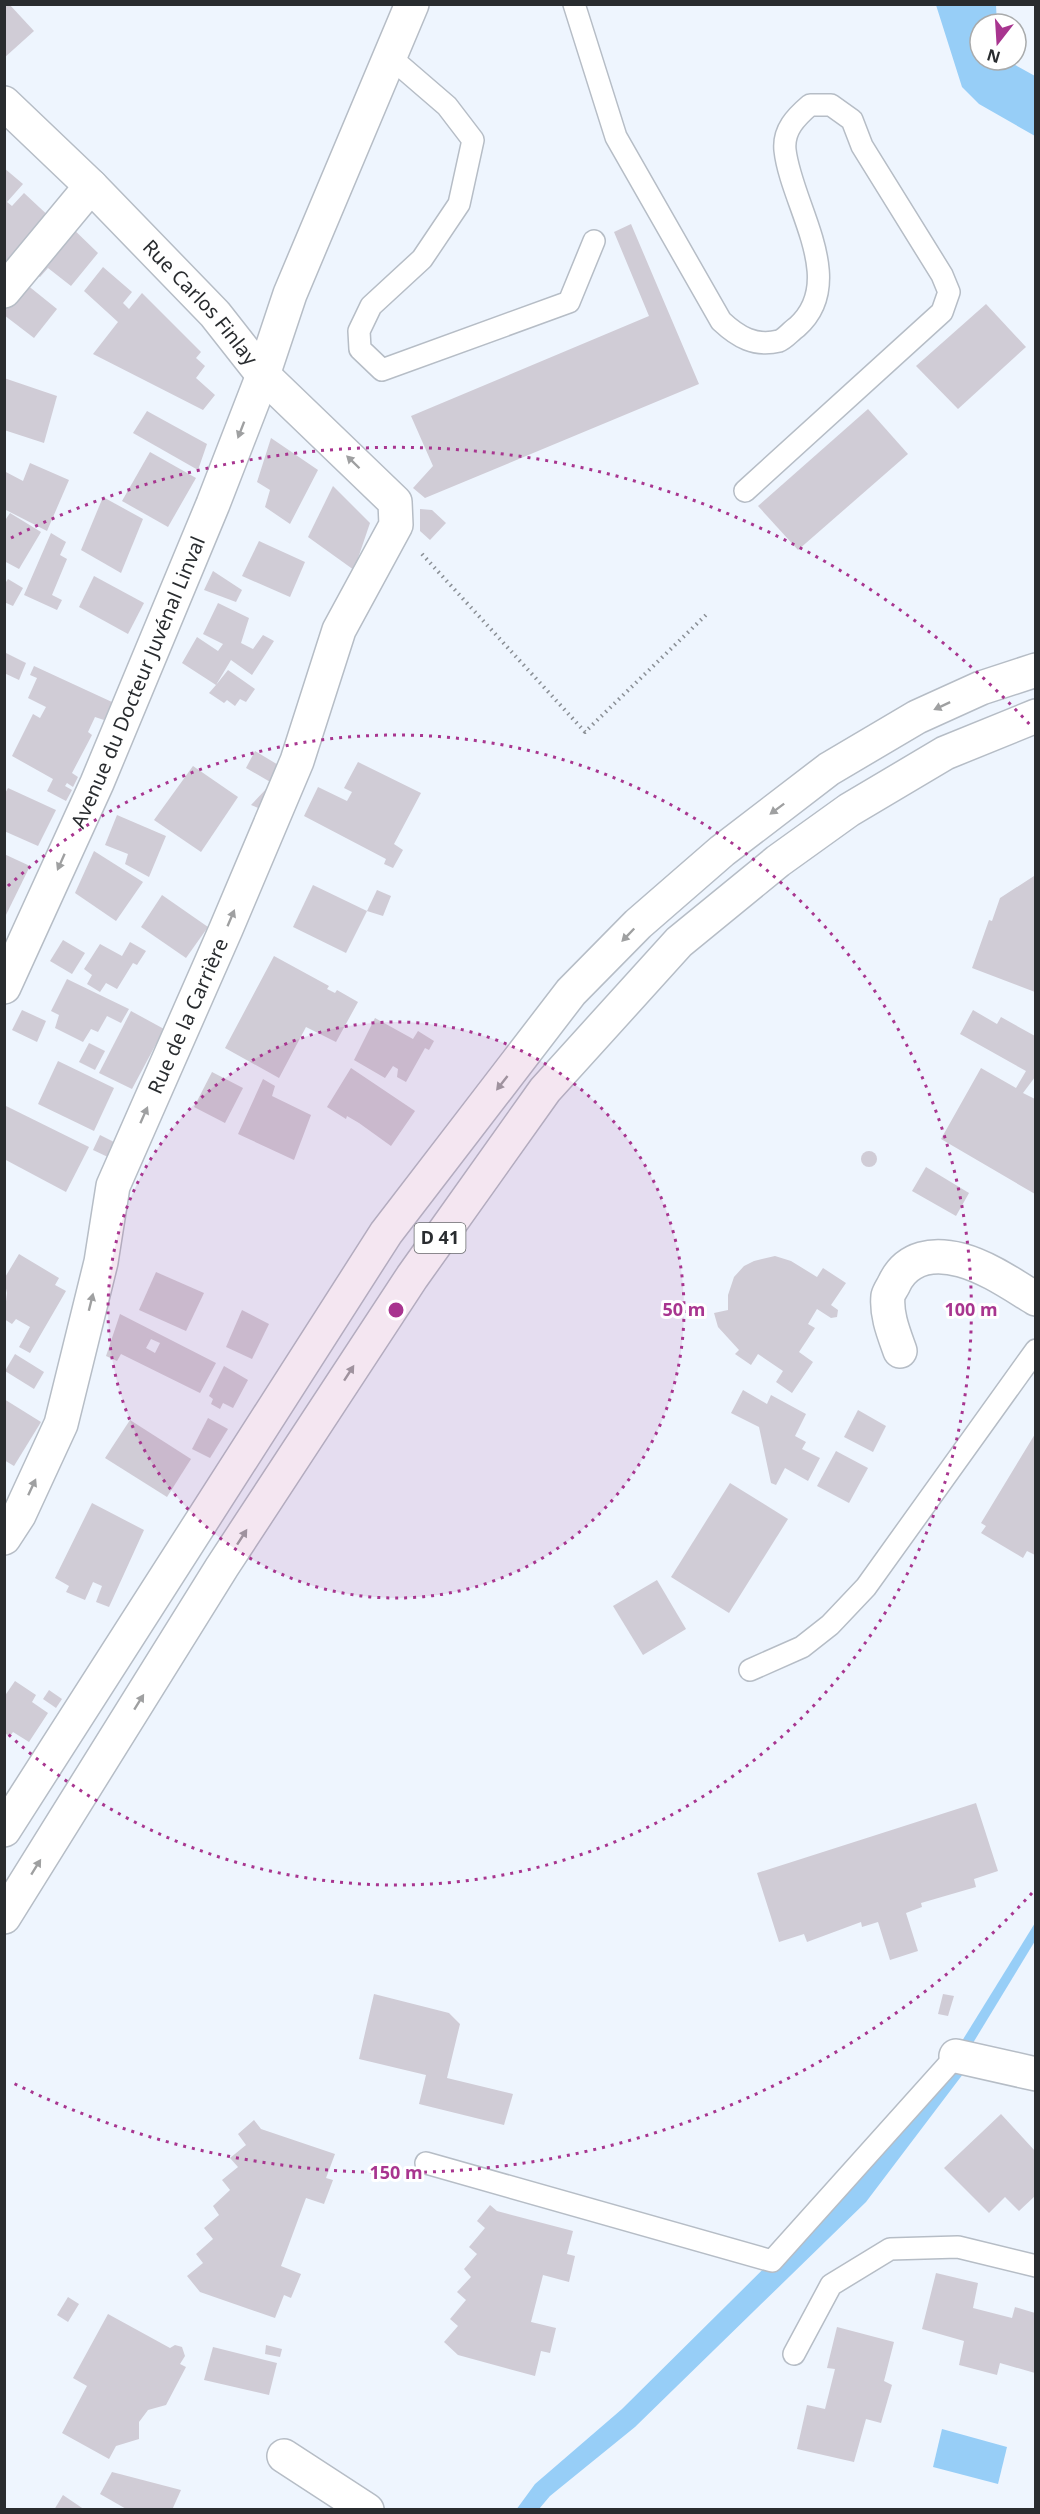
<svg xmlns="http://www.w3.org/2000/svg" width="1040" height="2514" viewBox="0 0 1040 2514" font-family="'Noto Sans',sans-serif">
	<rect width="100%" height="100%" fill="#eef5fe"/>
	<!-- water -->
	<g fill="#97cef7">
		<path d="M936,5H996L997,24H980V60H1006L1035,76V136L979,104L962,87Z"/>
		<path d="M1035,1923V1941L973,2043L962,2041Z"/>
		<path d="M947,2069L963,2074L866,2202L635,2427L550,2496L539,2509L516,2510L535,2484L622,2409L835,2198Z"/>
		<path d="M942,2429L1007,2447L998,2484L933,2467Z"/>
	</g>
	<!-- building -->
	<g fill="#d0ccd6" fill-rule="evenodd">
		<path d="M4,4H9L34,31L4,58Z"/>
		<path d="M4,168L23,184L7,202L12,206L24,193L54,221L4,275Z"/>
		<path d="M66,222L98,253L71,286L48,268L40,277L29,270Z"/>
		<path d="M631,224L699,384L425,498L413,488L433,466L411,416L649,316L614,232Z"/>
		<path d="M103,267L132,292L123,303L129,309L142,293L201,352L196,358L205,366L196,378L215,395L203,410L93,354L118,322L84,291Z"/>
		<path d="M21,280L57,309L34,338L4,315V301Z"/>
		<path d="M986,304L1026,347L958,409L916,366Z"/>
		<path d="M4,378L57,396L44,443L4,430Z"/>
		<path d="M868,409L908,454L798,550L758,506Z"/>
		<path d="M147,411L207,444L198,470L133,433Z"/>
		<path d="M271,438L318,470L290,524L265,507L270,490L257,482Z"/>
		<path d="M150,452L196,478L168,527L122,501Z"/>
		<path d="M30,463L69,480L47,531L4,509V471L23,481Z"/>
		<path d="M333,486L370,523L354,570L308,537Z"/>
		<path d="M103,497L143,519L121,573L81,550Z"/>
		<path d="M420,509L432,510L446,523L430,540L420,531Z"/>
		<path d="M10,513L41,532L19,569L4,561V522Z"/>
		<path d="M51,533L66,542L60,555L67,559L52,595L62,600L57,610L24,595Z"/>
		<path d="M259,541L305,562L290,597L242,576Z"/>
		<path d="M213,571L242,590L236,602L204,590Z"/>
		<path d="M94,576L144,603L128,634L79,607Z"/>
		<path d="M8,579L23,588L13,606L4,602V585Z"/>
		<path d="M218,603L249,618L241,643L253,649L263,635L274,641L252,675L231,660L216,685L228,670L255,689L246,702L240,699L235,706L227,700L224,703L209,693L216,685L182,663L197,637L218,651L223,644L203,634Z"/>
		<path d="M6,653L26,663L19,680L4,673Z"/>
		<path d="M34,666L112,702L104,720L95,717L88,732L92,735L72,773L78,777L73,787L67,783L65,786L72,790L66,801L47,791L53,779L12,756L33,714L40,718L46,707L28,698L37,678L30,675Z"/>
		<path d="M255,751L280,766L272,783L246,768Z"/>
		<path d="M358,762L421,793L394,844L403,850L393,868L384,864L386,859L304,816L318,787L347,801L352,792L344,788Z"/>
		<path d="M193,766L238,797L201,852L154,820Z"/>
		<path d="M268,787V812L251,805Z"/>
		<path d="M8,788L56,810L38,846L4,831V795Z"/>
		<path d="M117,815L166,836L149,877L125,864L128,854L105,845Z"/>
		<path d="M94,851L143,882L116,921L75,893Z"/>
		<path d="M4,854L30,866L4,919Z"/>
		<path d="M1034,876L1035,877V992L972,968L989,920L992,921L1000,898Z"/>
		<path d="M313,885L367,911L346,953L293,927Z"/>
		<path d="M377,890L391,896L383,916L367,911Z"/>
		<path d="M162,895L208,927L186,958L141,927Z"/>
		<path d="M63,940L85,953L72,974L50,961Z"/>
		<path d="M130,942L146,951L137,965L133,963L117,989L106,983L100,992L87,984L92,975L84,969L100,944L122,956Z"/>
		<path d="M274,956L329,986L327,989L335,993L337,990L358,1002L336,1042L306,1027L279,1078L225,1048Z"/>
		<path d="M67,979L129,1009L121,1023L107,1016L98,1032L91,1029L83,1042L55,1028L59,1015L51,1011Z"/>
		<path d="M22,1010L46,1021L37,1042L12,1030Z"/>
		<path d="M973,1010L997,1024L1001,1017L1035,1036V1077L1023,1093L1035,1099V1194L941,1139L981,1068L1016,1088L1026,1071L960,1034Z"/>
		<path d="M131,1011L164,1029L132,1089L99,1073Z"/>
		<path d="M375,1018L413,1039L418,1031L434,1041L429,1050L425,1048L406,1082L397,1077L398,1069L393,1066L385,1078L354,1060Z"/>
		<path d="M89,1043L105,1051L95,1070L79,1062Z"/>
		<path d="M58,1061L114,1088L94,1131L38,1104Z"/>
		<path d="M351,1068L415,1111L391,1146L359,1123L347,1116L346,1119L327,1107Z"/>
		<path d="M212,1072L243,1088L225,1123L194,1107Z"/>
		<path d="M263,1079L275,1086L272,1096L311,1115L294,1160L238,1134Z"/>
		<path d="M4,1105L89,1147L66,1192L4,1159Z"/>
		<path d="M100,1135L116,1143L110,1158L93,1150Z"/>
		<circle cx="869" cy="1159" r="8"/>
		<path d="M926,1167L969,1193L956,1216L912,1191Z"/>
		<path d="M19,1254L59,1278L55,1285L66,1291L30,1353L19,1347L30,1327L16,1319L12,1324L4,1319L7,1293L4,1279Z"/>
		<path d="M775,1256L791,1261L817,1277L823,1268L846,1283L831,1305L838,1310L837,1317L831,1318L817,1309L808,1324L815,1328L799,1352L813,1362L792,1393L776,1382L783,1371L758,1354L751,1365L735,1354L739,1350L718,1327L714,1313L728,1310V1295L734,1277L744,1266L754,1261Z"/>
		<path d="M156,1272L204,1293L186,1331L139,1310Z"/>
		<path d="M242,1310L269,1324L252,1359L226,1347Z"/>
		<path d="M120,1314L216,1363L200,1393L121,1354L117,1361L106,1356ZM151,1339L160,1343L155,1353L146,1348Z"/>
		<path d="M15,1354L44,1372L34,1389L5,1371Z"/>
		<path d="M224,1366L248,1380L233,1408L223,1403L220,1409L211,1404L213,1399L209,1396Z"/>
		<path d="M743,1390L767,1404L771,1395L806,1414L795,1436L806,1442L802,1449L820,1458L808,1481L785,1468L776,1485L771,1483L759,1427L731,1413Z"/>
		<path d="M4,1399L41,1422L14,1466L4,1460Z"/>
		<path d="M858,1410L886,1426L873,1452L844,1437Z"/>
		<path d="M208,1418L228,1429L210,1458L192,1449Z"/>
		<path d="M130,1420L191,1459L167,1497L105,1458Z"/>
		<path d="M1035,1434V1555L1027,1551L1023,1558L981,1533L986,1526L981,1523Z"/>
		<path d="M836,1451L868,1468L849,1503L817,1486Z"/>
		<path d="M730,1483L788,1519L729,1613L671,1577Z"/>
		<path d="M92,1503L144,1530L109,1607L96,1602L102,1586L93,1582L85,1600L66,1592L69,1586L55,1578Z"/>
		<path d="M657,1580L686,1629L643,1655L613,1606Z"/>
		<path d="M15,1681L36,1695L32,1702L48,1713L29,1742L13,1732L10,1736L4,1733V1697Z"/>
		<path d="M49,1690L62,1699L56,1708L43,1699Z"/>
		<path d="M976,1803L998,1871L974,1879L976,1887L921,1903L922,1907L906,1913L918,1951L890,1960L878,1922L862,1927L861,1922L807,1942L804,1934L779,1942L757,1873Z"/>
		<path d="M374,1994L449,2013L460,2024L447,2078L513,2094L504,2125L419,2104L426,2075L359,2059Z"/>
		<path d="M943,1994L954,1996L948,2016L938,2014Z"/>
		<path d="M1001,2114L1035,2151V2196L1019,2211L1005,2197L989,2213L944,2168Z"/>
		<path d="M254,2120L261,2129L335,2154L326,2178L333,2180L324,2204L306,2198L281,2266L301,2274L291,2298L284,2295L275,2318L200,2292L187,2276L203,2263L196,2254L213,2239L204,2228L219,2215L213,2206L230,2190L222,2180L238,2167L230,2158L246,2145L238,2134Z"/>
		<path d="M490,2205L497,2211L573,2231L567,2254L575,2256L569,2282L543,2275L531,2322L556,2328L550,2353L541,2351L535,2376L458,2355L444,2342L458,2326L450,2319L466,2300L457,2292L471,2277L464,2269L477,2254L469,2247L485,2228L477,2221Z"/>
		<path d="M936,2273L978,2283L973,2308L1012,2318L1015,2307L1035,2313V2373L1000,2363L997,2375L959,2365L964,2341L922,2329Z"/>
		<path d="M68,2297L79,2304L68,2322L57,2315Z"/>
		<path d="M108,2314L170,2348L175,2345L182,2347L185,2356L180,2364L186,2367L166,2405L148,2410L139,2422V2439L116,2446L109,2459L62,2433L87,2386L73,2378Z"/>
		<path d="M837,2327L894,2342L884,2381L892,2385L881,2423L866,2419L854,2462L797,2449L807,2405L825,2409L835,2369L827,2368Z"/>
		<path d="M266,2345L282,2349L280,2357L265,2354Z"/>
		<path d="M213,2347L277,2363L269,2395L204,2380Z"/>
		<path d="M112,2472L181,2490L172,2510H128L100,2494Z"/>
		<path d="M63,2495L85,2510H54Z"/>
	</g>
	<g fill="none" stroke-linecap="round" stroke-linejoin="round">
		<defs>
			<g id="lane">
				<path d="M574,4L616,137L721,321C738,337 755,347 779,341C785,339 791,331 797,327C849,281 791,205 785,150C783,130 796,117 810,105H831L852,120L862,146L942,275L949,292L942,312L745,491"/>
				<path d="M389,56L447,106L473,140L459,204L422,259L371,306L359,331L360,349L382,370L569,302L594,241"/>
				<path d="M750,1670L802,1647L830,1625L866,1587L1036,1350"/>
				<path d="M426,2163L772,2261L956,2056"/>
				<path d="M794,2354L831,2285L890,2249L958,2247L1036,2266"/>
			</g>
			<g id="street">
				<path id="s1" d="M4,103L91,186L215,314L263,375L395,502L396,525L339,630L297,761L226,929L113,1186L101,1262L61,1424L19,1515L4,1538"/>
				<path d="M4,291L91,186"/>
				<path id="s2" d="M4,987L97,783L213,504L263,375L290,294L412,4"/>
				<path d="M900,1351C894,1334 886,1315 888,1296C889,1292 892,1288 894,1284C907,1256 934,1253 961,1260C987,1267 1013,1285 1036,1299"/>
				<path d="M956,2056L1036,2074"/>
				<path d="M284,2456L367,2510"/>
			</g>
			<g id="highway">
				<path d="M4,1830L386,1233L571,992L638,924L722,851L829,769L917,717L981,688L1036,670"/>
				<path d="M4,1917L222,1567L412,1277L545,1090L679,942L778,861L849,810L945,753L1036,716"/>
			</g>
		</defs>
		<!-- lane casing -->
		<use href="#lane" stroke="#b6bdc6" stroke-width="24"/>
		<!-- street casing -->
		<use href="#street" stroke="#b6bdc6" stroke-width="36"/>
		<!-- highway casing -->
		<use href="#highway" stroke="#b6bdc6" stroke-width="36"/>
		<!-- path -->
		<path stroke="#8a8f95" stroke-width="4" stroke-dasharray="1.5 4.5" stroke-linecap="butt" d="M422,554L585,732L708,613"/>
		<!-- lane -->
		<use href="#lane" stroke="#fff" stroke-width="21"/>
		<!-- street -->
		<use href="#street" stroke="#fff" stroke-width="33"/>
		<!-- highway -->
		<use href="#highway" stroke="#fff" stroke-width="33"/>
	</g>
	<!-- one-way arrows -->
	<defs><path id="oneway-solid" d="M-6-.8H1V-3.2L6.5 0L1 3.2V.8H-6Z" transform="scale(1.5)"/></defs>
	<g fill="#9fa0a1">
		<use href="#oneway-solid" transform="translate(241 430) rotate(111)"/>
		<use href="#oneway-solid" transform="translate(353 462) rotate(-136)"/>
		<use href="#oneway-solid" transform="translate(942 706) rotate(155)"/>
		<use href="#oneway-solid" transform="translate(777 809) rotate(143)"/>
		<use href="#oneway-solid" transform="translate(61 862) rotate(114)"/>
		<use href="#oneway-solid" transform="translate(231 918) rotate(-67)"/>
		<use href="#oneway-solid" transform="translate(628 935) rotate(134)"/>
		<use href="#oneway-solid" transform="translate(502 1083) rotate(128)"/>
		<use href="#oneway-solid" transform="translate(144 1115) rotate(-66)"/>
		<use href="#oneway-solid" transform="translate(91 1302) rotate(-76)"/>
		<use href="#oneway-solid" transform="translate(349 1373) rotate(-57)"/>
		<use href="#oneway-solid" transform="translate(32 1487) rotate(-65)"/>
		<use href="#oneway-solid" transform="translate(242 1537) rotate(-57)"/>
		<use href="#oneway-solid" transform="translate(139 1702) rotate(-58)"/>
		<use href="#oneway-solid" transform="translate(36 1867) rotate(-58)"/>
	</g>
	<!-- distance rings -->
	<circle cx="396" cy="1310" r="288" fill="#a8358f" fill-opacity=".12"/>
	<g fill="none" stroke="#a8358f" stroke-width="3" stroke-dasharray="3 6">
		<circle cx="396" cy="1310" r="288"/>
		<path d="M8 886A575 575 0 1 1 8 1734"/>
		<path d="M1032 1893A863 863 0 0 1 11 2082M11 538A863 863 0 0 1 1032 727"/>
	</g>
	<g text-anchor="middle" stroke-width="6" stroke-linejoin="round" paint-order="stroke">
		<!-- shield labels -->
		<rect fill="#fff" stroke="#696b6d" stroke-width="1.5" x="414.5" y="1223" width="51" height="30" rx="4.5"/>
		<g font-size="18" font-weight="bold" fill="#292c2f">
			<text x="440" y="1244">D 41</text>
		</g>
		<!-- street labels -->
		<g font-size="20" fill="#292c2f" stroke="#fff">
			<text dy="7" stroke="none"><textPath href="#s1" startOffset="280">Rue Carlos Finlay</textPath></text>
			<text dy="7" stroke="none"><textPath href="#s2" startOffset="333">Avenue du Docteur Juvénal Linval</textPath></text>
			<text transform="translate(188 1016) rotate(-66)" y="7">Rue de la Carrière</text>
		</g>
	</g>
	<circle cx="396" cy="1310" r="9" fill="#a8358f" stroke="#fff" stroke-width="3"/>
	<g font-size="18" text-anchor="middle" font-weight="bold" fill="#a8358f" stroke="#fff" stroke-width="6" stroke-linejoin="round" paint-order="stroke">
		<text x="684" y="1316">50 m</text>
		<text x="971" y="1316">100 m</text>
		<text x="396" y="2179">150 m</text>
	</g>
	<!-- border -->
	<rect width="1040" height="2514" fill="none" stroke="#292c2f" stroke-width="12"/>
	<!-- north arrow -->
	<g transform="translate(998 42) rotate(197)"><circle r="28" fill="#ffffff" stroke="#a9abac" stroke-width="1.5"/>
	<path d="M0-4.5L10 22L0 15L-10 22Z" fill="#a8358f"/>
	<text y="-9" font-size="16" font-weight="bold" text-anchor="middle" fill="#292c2f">N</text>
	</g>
</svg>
